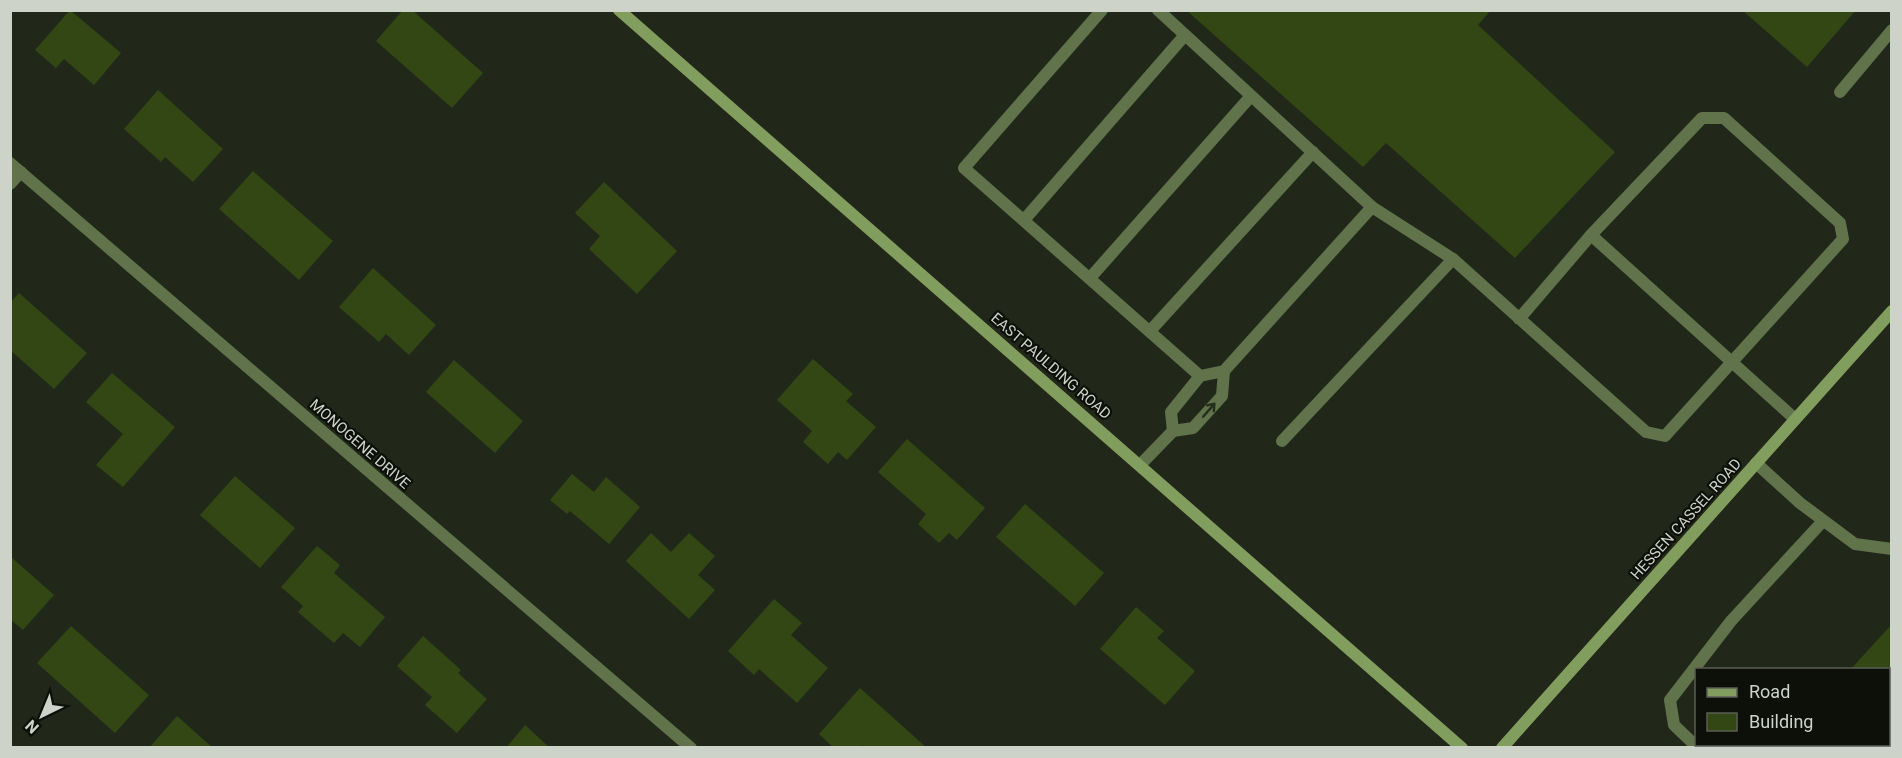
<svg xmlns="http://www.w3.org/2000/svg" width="1902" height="758" viewBox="0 0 1902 758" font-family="Roboto,sans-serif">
	<rect width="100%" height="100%" fill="#212819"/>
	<!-- building -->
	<g fill="#334714">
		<path d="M70,10L121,53L94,85L64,59L56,68L35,50Z"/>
		<path d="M403,10H412L483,73L452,108L376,41Z"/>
		<path d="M1186,10H1491L1478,25L1615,152L1515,258L1386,143L1363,167Z"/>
		<path d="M1742,10H1856L1807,67Z"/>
		<path d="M158,90L223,149L193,182L165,157L161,162L124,129Z"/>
		<path d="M253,171L333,241L299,280L219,209Z"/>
		<path d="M604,182L677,251L637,294L589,249L600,236L575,213Z"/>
		<path d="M373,268L436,325L409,355L386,334L379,342L339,307Z"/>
		<path d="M19,293L87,353L54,389L10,350V303Z"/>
		<path d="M813,359L853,394L846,401L876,427L847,460L838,452L828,464L803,442L812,431L777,400Z"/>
		<path d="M454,360L523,421L495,453L426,392Z"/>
		<path d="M112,373L175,427L123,487L96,465L123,434L86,402Z"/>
		<path d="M907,439L985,508L957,540L949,533L939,543L918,524L926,514L878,472Z"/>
		<path d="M572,474L594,492L606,477L640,507L609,544L570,511L567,514L550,500Z"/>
		<path d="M235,476L295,528L260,568L200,515Z"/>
		<path d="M1025,504L1104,573L1075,606L996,537Z"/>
		<path d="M651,533L671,552L689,533L715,556L698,575L715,590L689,619L626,561Z"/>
		<path d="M317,546L340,565L334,573L385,617L360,647L343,633L334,643L298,612L303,606L281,587Z"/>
		<path d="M10,556L54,595L23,630L10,619Z"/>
		<path d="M774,599L802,623L791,635L828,668L797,703L759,669L754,675L728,651Z"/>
		<path d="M1136,607L1164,631L1157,638L1195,671L1165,705L1100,649Z"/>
		<path d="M1892,624V730L1888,728V670H1850Z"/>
		<path d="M71,626L149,695L115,733L37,663Z"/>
		<path d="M423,636L461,670L458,673L487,699L457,733L425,705L432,697L397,666Z"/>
		<path d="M860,688L927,748H865L862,745L860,748H834L819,734Z"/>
		<path d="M177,716L213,748H149Z"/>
		<path d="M525,725L550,748H506Z"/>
	</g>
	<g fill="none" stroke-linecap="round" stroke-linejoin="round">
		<!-- lane -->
		<g stroke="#60734b" stroke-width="12">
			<path d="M1102,10L964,168L1200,376"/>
			<path d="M1158,10L1372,207"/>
			<path d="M1840,92L1892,30"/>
			<path d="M1024,220L1185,35"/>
			<path d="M1591,235L1795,419"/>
			<path d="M1090,278L1251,96"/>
			<path d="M1150,331L1313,152"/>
			<path d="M1173,431L1171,412L1200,376L1224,371L1372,207L1453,259L1646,432L1665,436L1843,239L1840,223L1724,118H1702L1591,235L1519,319"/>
			<path d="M1282,441L1453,259"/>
			<path d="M1756,463L1800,503L1855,544L1892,549"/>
			<path d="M1141,464L1173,431L1193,428L1222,396L1224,371"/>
			<path d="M1698,748L1674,725L1670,700L1731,621L1823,521"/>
		</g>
		<!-- street -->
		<g stroke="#60734b" stroke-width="12">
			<path d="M10,163L691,748"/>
			<path d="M10,184L21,172"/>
		</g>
		<!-- secondary -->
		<g stroke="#829e5e" stroke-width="12">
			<path d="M619,10L1462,748"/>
			<path d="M1502,748L1892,311"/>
		</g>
	</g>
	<!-- one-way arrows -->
	<defs><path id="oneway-shaft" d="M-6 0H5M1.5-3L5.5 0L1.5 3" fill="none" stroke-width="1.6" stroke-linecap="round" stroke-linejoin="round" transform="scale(1.5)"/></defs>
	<use stroke="#262e1d" href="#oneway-shaft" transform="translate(1209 410) rotate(-49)"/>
	<g text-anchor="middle" stroke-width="4.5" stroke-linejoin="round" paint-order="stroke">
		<!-- street labels -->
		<g font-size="15" fill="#ced3c9" stroke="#0d1009">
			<text transform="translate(1051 366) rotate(41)" y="5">EAST PAULDING ROAD</text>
			<text transform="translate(360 444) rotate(41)" y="5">MONOGENE DRIVE</text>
			<text transform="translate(1686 519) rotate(-48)" y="5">HESSEN CASSEL ROAD</text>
		</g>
	</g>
	<!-- border -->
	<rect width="1902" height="758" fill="none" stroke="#ced3c9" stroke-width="24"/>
	<!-- legend -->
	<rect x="1695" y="668" width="195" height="78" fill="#0d1009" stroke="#5a5e56" stroke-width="1.5"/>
	<rect x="1707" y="688" width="30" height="9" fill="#829e5e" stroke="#5a5e56" stroke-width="1.5"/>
	<text x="1749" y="698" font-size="18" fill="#ced3c9">Road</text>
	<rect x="1707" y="713" width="30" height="18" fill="#334714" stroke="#5a5e56" stroke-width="1.5"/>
	<text x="1749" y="728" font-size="18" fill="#ced3c9">Building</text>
	<!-- north arrow -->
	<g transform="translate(42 716) rotate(223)" stroke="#0d1009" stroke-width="4.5" paint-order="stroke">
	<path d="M0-4.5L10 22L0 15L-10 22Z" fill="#ced3c9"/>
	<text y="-9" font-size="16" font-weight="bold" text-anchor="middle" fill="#ced3c9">N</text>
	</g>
</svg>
